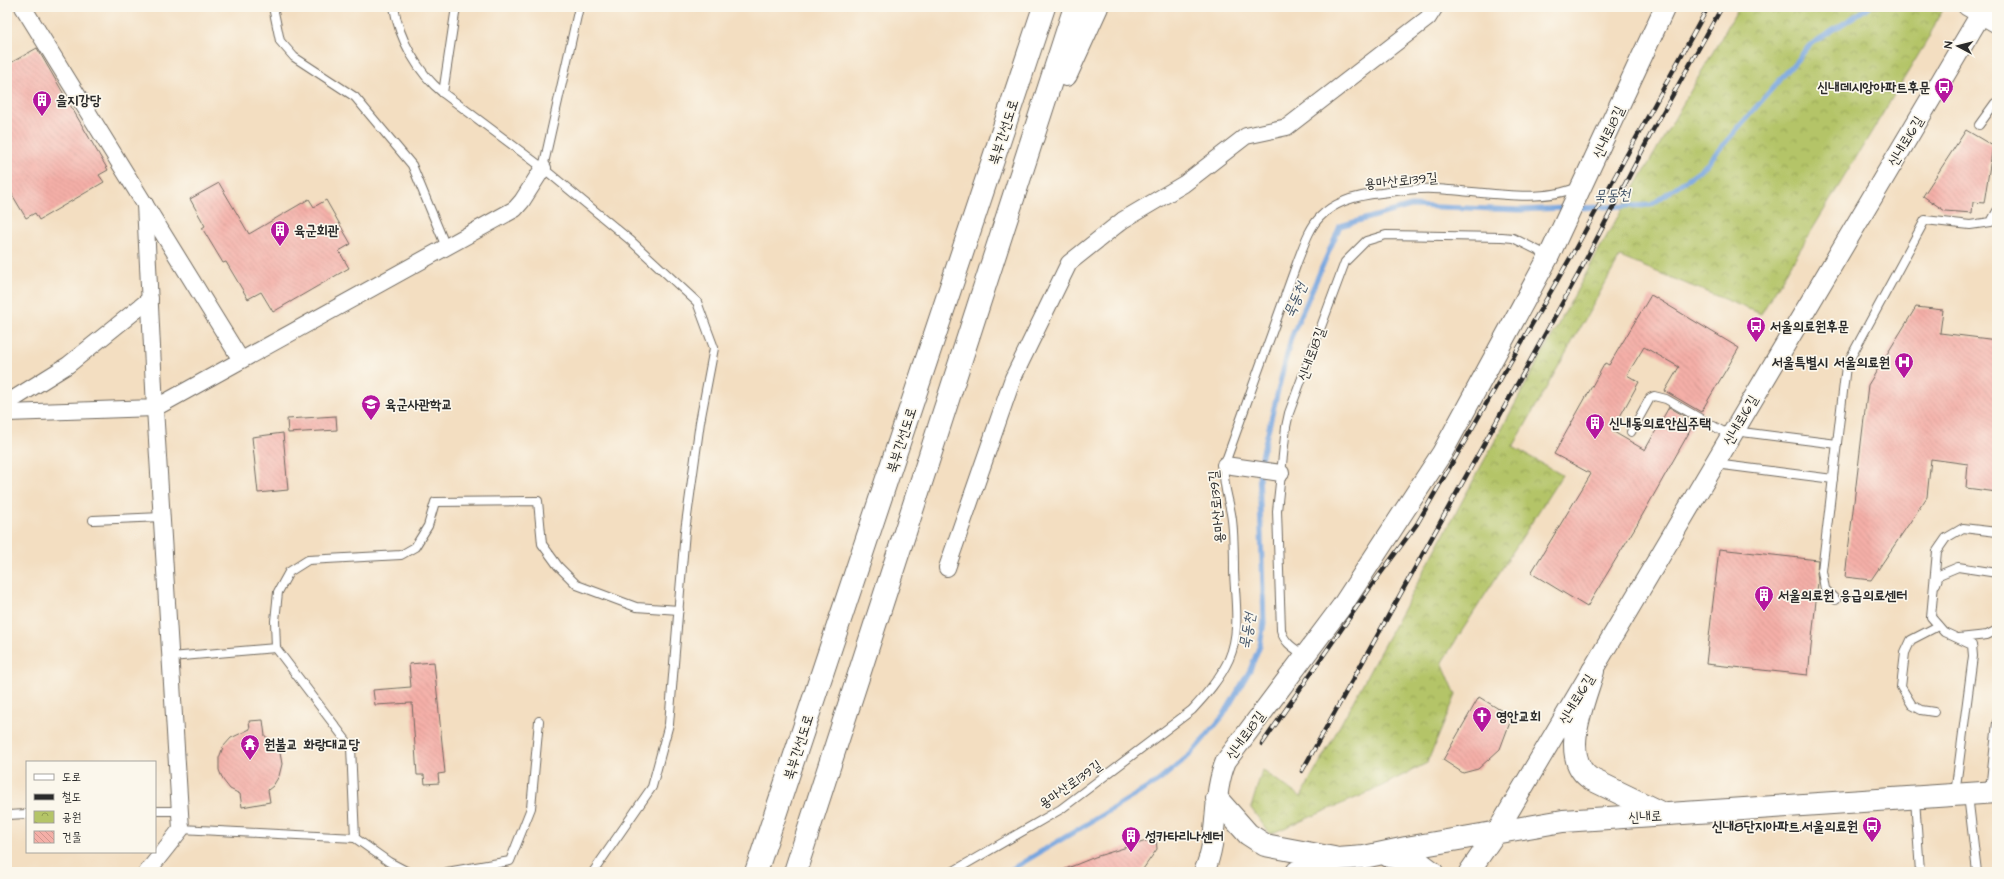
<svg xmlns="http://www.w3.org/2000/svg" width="2004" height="879" viewBox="0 0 2004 879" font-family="'Architects Daughter','Poor Story',sans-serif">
	<defs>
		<pattern id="park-crowns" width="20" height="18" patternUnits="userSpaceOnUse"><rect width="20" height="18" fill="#b4c467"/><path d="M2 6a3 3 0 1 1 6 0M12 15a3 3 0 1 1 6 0" fill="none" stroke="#939f55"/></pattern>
		<pattern id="building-back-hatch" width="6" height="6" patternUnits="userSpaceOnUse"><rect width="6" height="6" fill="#f4afa7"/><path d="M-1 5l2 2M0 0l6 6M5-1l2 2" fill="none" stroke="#d19790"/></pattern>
	</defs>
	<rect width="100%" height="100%" fill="#fbf7ec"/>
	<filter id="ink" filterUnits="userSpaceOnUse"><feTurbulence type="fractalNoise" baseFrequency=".025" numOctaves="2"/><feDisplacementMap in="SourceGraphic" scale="8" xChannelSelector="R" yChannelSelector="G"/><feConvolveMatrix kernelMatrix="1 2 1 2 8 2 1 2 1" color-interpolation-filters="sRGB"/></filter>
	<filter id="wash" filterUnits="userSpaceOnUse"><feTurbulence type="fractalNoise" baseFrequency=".012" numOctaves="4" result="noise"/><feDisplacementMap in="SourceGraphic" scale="16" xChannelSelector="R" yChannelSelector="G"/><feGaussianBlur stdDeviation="0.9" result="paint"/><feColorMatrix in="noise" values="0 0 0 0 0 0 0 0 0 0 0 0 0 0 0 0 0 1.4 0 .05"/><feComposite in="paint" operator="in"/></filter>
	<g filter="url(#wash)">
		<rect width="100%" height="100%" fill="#f3dec1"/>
		<!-- park -->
		<path fill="url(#park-crowns)" stroke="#707849" d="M1739,7H1943L1928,39L1761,314L1620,257L1513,447L1562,475L1442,662L1456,695L1427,763L1370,792L1270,834L1251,808L1262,770L1301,797L1601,246Z"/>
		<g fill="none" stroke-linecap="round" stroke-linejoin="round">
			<!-- stream -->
			<g stroke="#76a5df" stroke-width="5">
				<path d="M1577,208L1651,205L1704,167L1810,45L1869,7"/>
				<path d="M1007,872L1157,782L1191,754L1223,716L1250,670L1260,645L1264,623L1259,468L1291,338L1340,226L1411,206L1520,210L1565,208"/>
			</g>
		</g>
		<g id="blocks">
			<!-- building -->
			<g fill="url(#building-back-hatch)">
				<path d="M37,48L108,170L99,175L104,182L39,220L35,213L26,218L7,186V65Z"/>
				<path d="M1966,130L1993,146L1984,203L1973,202L1972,213L1945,211L1923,196Z"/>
				<path d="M219,183L249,234L309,199L314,207L326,200L351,244L339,251L349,268L273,312L261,292L248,299L226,262L223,263L202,228L205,226L190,199Z"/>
				<path d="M1651,295L1739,348L1701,412L1665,391L1679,367L1644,347L1627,375L1639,382L1612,431L1645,450L1669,407L1695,422L1639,521L1587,607L1531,573L1591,474L1554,454L1605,363L1609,365Z"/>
				<path d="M1916,307L1943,310L1940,333L1997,340V492L1966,488L1968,464L1931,459L1927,497L1871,580L1845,577L1868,385Z"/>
				<path d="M336,416L337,430L288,433L287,419Z"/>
				<path d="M283,433L288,490L258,493L252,437Z"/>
				<path d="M1719,549L1818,560L1817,572L1818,582L1808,675L1706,664Z"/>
				<path d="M434,662L445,773L438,774L439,783L425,784L424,775H417L412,703L375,705L373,690L411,687L409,664Z"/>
				<path d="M1479,697L1512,717L1500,749L1478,769L1463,773L1443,760Z"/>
				<path d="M263,720L265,736L274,743L280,753L282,764L279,776L273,786L268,790L270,802L242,807L240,794L230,789L223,780L219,770V758L223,747L231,738L250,729L249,721Z"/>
				<path d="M1156,838L1157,849L1141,872H1058L1095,857Z"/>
			</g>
		</g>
	</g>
	<g filter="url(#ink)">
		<use href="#blocks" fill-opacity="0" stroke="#716a60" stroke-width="1"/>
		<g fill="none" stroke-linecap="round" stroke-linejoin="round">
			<defs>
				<g id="service">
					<path d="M273,7L280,41L294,57L355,97L412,165L446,247"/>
					<path d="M394,7C399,39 418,73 443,93L543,168L630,240L697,302L714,348L700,422L685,531L669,724L652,787L593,872"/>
					<path d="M443,93L456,7"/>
					<path d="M1979,125L1995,103H1997"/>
					<path d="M543,168L579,7"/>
					<path d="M1734,431L1837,444"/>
					<path d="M1631,432L1650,398L1654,396L1666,399L1731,436"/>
					<path d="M1715,464L1833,479"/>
					<path d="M93,520L162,517"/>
					<path d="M1936,584L1939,575L1958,567L1997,573"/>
					<path d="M1836,600L1825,589L1822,571L1846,366L1925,220L1970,225L1991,222L1997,211"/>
					<path d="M1959,638L1987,635L1997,630"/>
					<path d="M276,648L351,747L355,838"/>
					<path d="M1304,655C1294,648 1284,643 1281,630L1277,511L1286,427L1289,413L1345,262L1366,241L1386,235L1502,237L1513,238L1549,256"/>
					<path d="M171,657L276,648L275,621L278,592L289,572L308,560L401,555L415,547L428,526L435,502L538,501L542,544L558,566L577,585L636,607L679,610"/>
					<path d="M1934,712L1921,710L1912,705L1901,687L1905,653L1911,640L1938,626"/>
					<path d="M1990,791L1997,722"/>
					<path d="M1955,794L1973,656L1972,645L1944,632L1931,617L1937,551L1946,538L1963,528L1997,532"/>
					<path d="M1968,795L1977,872"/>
					<path d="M1915,799L1920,872"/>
					<path d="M155,811H180"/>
					<path d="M7,815L27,814"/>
					<path d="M181,829L355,838L389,862L408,872"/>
					<path d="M447,872L510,861L531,808L539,721"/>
					<path d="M952,872L1061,809L1192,710C1206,695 1220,679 1229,659C1241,632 1235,600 1234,571C1234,554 1234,537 1232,520C1230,502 1222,484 1224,466L1298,260C1304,245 1309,228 1320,217C1335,201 1360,195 1381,193C1398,191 1415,188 1433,189C1475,190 1539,205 1577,187"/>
				</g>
				<g id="minor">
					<path d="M23,7L241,360"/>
					<path d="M1966,7L1997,25"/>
					<path d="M7,403L68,365L150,299"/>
					<path d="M7,413L155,408L145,204"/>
					<path d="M1225,465L1281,473"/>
					<path d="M947,568L1013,378L1069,263L1123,220L1184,184L1246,136L1287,127L1428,18L1435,7"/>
					<path d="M147,872L181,829L155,408L515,209L522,201L543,168"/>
				</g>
				<g id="tertiary">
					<path d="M1204,872C1220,836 1211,797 1226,761L1342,606L1442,453L1549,256L1665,7"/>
					<path d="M1469,872L1496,833L1985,7"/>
				</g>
				<g id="secondary">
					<path d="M1593,671C1585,700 1558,758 1591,779L1663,814"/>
					<path d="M1217,799L1248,834L1265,845L1334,858"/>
					<path d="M1389,856L1416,860L1432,872"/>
					<path d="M1297,872L1338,859L1364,857L1406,848L1563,821L1997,792"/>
				</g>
				<g id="trunk">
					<path d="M1066,75L1097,7"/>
					<path d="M756,872L1044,7"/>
					<path d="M795,872L1075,7"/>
				</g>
			</defs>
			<!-- service casing -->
			<use href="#service" stroke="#716a60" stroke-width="10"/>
			<!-- minor casing -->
			<use href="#minor" stroke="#716a60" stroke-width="18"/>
			<!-- tertiary casing -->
			<use href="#tertiary" stroke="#716a60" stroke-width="22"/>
			<!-- secondary casing -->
			<use href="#secondary" stroke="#716a60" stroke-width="24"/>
			<!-- trunk casing -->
			<use href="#trunk" stroke="#716a60" stroke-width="24"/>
			<!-- service -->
			<use href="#service" stroke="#fff" stroke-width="8"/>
			<!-- minor -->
			<use href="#minor" stroke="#fff" stroke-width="16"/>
			<!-- tertiary -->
			<use href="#tertiary" stroke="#fff" stroke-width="20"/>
			<!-- secondary -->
			<use href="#secondary" stroke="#fff" stroke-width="22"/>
			<!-- trunk -->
			<use href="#trunk" stroke="#fff" stroke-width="22"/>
			<defs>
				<g id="rail">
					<path d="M1262,744L1372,585L1417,524L1573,253L1708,7"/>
					<path d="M1302,771L1579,273L1653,130L1722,7"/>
				</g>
			</defs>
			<!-- rail casing -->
			<use href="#rail" stroke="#2b2b2b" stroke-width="4.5"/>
			<!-- rail -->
			<use href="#rail" stroke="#fbf7ec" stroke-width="3" stroke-dasharray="9" stroke-linecap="butt"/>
		</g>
	</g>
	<!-- icons -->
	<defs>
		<symbol id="bus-pin" viewBox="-11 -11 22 30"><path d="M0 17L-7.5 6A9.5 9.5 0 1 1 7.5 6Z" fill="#b5179e" stroke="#fbf7ec"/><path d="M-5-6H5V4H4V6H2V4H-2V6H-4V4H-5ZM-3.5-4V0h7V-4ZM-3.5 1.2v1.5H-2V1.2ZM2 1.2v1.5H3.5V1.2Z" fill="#fff"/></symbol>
		<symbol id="building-pin" viewBox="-11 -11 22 30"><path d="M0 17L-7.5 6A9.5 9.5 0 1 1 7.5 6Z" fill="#b5179e" stroke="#fbf7ec"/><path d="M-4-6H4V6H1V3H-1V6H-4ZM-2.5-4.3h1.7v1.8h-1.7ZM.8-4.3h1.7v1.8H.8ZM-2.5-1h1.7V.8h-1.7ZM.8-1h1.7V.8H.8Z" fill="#fff"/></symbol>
		<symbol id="hospital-pin" viewBox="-11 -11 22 30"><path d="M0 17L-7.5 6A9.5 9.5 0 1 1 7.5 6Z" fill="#b5179e" stroke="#fbf7ec"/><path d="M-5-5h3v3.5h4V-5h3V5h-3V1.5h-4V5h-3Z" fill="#fff"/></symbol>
		<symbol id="university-pin" viewBox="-11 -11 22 30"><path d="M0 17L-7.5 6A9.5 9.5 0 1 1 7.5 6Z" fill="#b5179e" stroke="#fbf7ec"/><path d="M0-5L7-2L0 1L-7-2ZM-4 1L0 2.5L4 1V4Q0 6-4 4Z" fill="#fff"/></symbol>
		<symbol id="church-pin" viewBox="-11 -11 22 30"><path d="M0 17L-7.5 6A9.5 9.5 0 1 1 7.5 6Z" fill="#b5179e" stroke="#fbf7ec"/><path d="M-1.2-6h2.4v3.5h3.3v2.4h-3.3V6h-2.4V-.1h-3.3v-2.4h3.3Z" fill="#fff"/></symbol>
		<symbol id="temple-pin" viewBox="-11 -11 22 30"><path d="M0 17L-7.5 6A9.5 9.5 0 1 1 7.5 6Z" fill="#b5179e" stroke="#fbf7ec"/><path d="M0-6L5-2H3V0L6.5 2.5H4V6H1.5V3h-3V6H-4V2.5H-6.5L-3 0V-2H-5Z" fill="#fff"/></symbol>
	</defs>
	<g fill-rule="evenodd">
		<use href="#bus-pin" x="1933" y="76" width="22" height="30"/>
		<use href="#building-pin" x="31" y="89" width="22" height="30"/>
		<use href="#building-pin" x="269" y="219" width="22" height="30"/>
		<use href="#bus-pin" x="1745" y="315" width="22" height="30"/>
		<use href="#hospital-pin" x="1893" y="351" width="22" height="30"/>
		<use href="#university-pin" x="360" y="393" width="22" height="30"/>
		<use href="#building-pin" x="1584" y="412" width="22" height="30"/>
		<use href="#building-pin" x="1753" y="584" width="22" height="30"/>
		<use href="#church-pin" x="1471" y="705" width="22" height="30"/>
		<use href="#temple-pin" x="239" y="733" width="22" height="30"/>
		<use href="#bus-pin" x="1861" y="815" width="22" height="30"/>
		<use href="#building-pin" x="1120" y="825" width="22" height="30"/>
	</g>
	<g text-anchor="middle" stroke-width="3.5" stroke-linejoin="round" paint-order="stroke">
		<!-- poi labels -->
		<g font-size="14" font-weight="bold" fill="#2b2b2b" stroke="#fbf7ec" text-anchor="start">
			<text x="1930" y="92" text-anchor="end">신내데시앙아파트후문</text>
			<text x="56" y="105">을지강당</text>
			<text x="294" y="235">육군회관</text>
			<text x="1770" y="331">서울의료원후문</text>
			<text x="1890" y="367" text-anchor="end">서울특별시 서울의료원</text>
			<text x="385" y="409">육군사관학교</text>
			<text x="1609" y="428">신내동의료안심주택</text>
			<text x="1778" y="600">서울의료원 응급의료센터</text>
			<text x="1496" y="721">영안교회</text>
			<text x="264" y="749">원불교 화랑대교당</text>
			<text x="1858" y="831" text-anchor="end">신내8단지아파트.서울의료원</text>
			<text x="1145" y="841">성카타리나센터</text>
		</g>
		<!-- street labels -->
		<g font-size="14" fill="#2b2b2b" stroke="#fbf7ec">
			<text transform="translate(1003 132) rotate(-72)" y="5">북부간선도로</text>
			<text transform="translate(1608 132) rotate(-65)" y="5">신내로18길</text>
			<text transform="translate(1905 141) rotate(-59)" y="5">신내로16길</text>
			<text transform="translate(1401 180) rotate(-5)" y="5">용마산로139길</text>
			<text transform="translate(1311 354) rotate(-70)" y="5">신내로18길</text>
			<text transform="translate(1740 420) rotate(-60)" y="5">신내로16길</text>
			<text transform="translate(901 440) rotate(-72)" y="5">북부간선도로</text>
			<text transform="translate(1216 507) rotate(-95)" y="5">용마산로139길</text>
			<text transform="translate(1576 699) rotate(-59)" y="5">신내로16길</text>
			<text transform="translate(1245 735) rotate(-54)" y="5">신내로18길</text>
			<text transform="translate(798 747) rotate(-72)" y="5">북부간선도로</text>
			<text transform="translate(1070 784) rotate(-35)" y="5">용마산로139길</text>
			<text transform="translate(1645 816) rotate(-3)" y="5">신내로</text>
		</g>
		<!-- water labels -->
		<g font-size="15" font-style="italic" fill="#45566a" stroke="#fbf7ec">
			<text transform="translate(1612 195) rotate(-2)" y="5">묵동천</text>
			<text transform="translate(1295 300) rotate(-66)" y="5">묵동천</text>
			<text transform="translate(1247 631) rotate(-81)" y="5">묵동천</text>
		</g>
	</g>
	<!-- margin -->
	<rect width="2004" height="879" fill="none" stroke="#fbf7ec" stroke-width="24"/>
	<!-- legend -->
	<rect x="26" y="761" width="130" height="92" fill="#fbf7ec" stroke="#a8a59f"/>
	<rect x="34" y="774" width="20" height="6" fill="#ffffff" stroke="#a8a59f"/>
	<text x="62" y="781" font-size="12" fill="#2b2b2b">도로</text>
	<rect x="34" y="794" width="20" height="6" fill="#2b2b2b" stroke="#a8a59f"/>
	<text x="62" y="801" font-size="12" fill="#2b2b2b">철도</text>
	<rect x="34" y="811" width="20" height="12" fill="url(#park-crowns)" stroke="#a8a59f"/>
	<text x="62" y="821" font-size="12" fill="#2b2b2b">공원</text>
	<rect x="34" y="831" width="20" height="12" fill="url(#building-back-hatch)" stroke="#a8a59f"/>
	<text x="62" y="841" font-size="12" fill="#2b2b2b">건물</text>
	<!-- north arrow -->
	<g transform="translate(1958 46) rotate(277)" stroke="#fbf7ec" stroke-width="3" paint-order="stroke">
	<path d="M0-3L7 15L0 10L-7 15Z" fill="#2b2b2b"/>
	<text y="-6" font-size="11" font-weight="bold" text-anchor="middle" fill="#2b2b2b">N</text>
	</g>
</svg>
